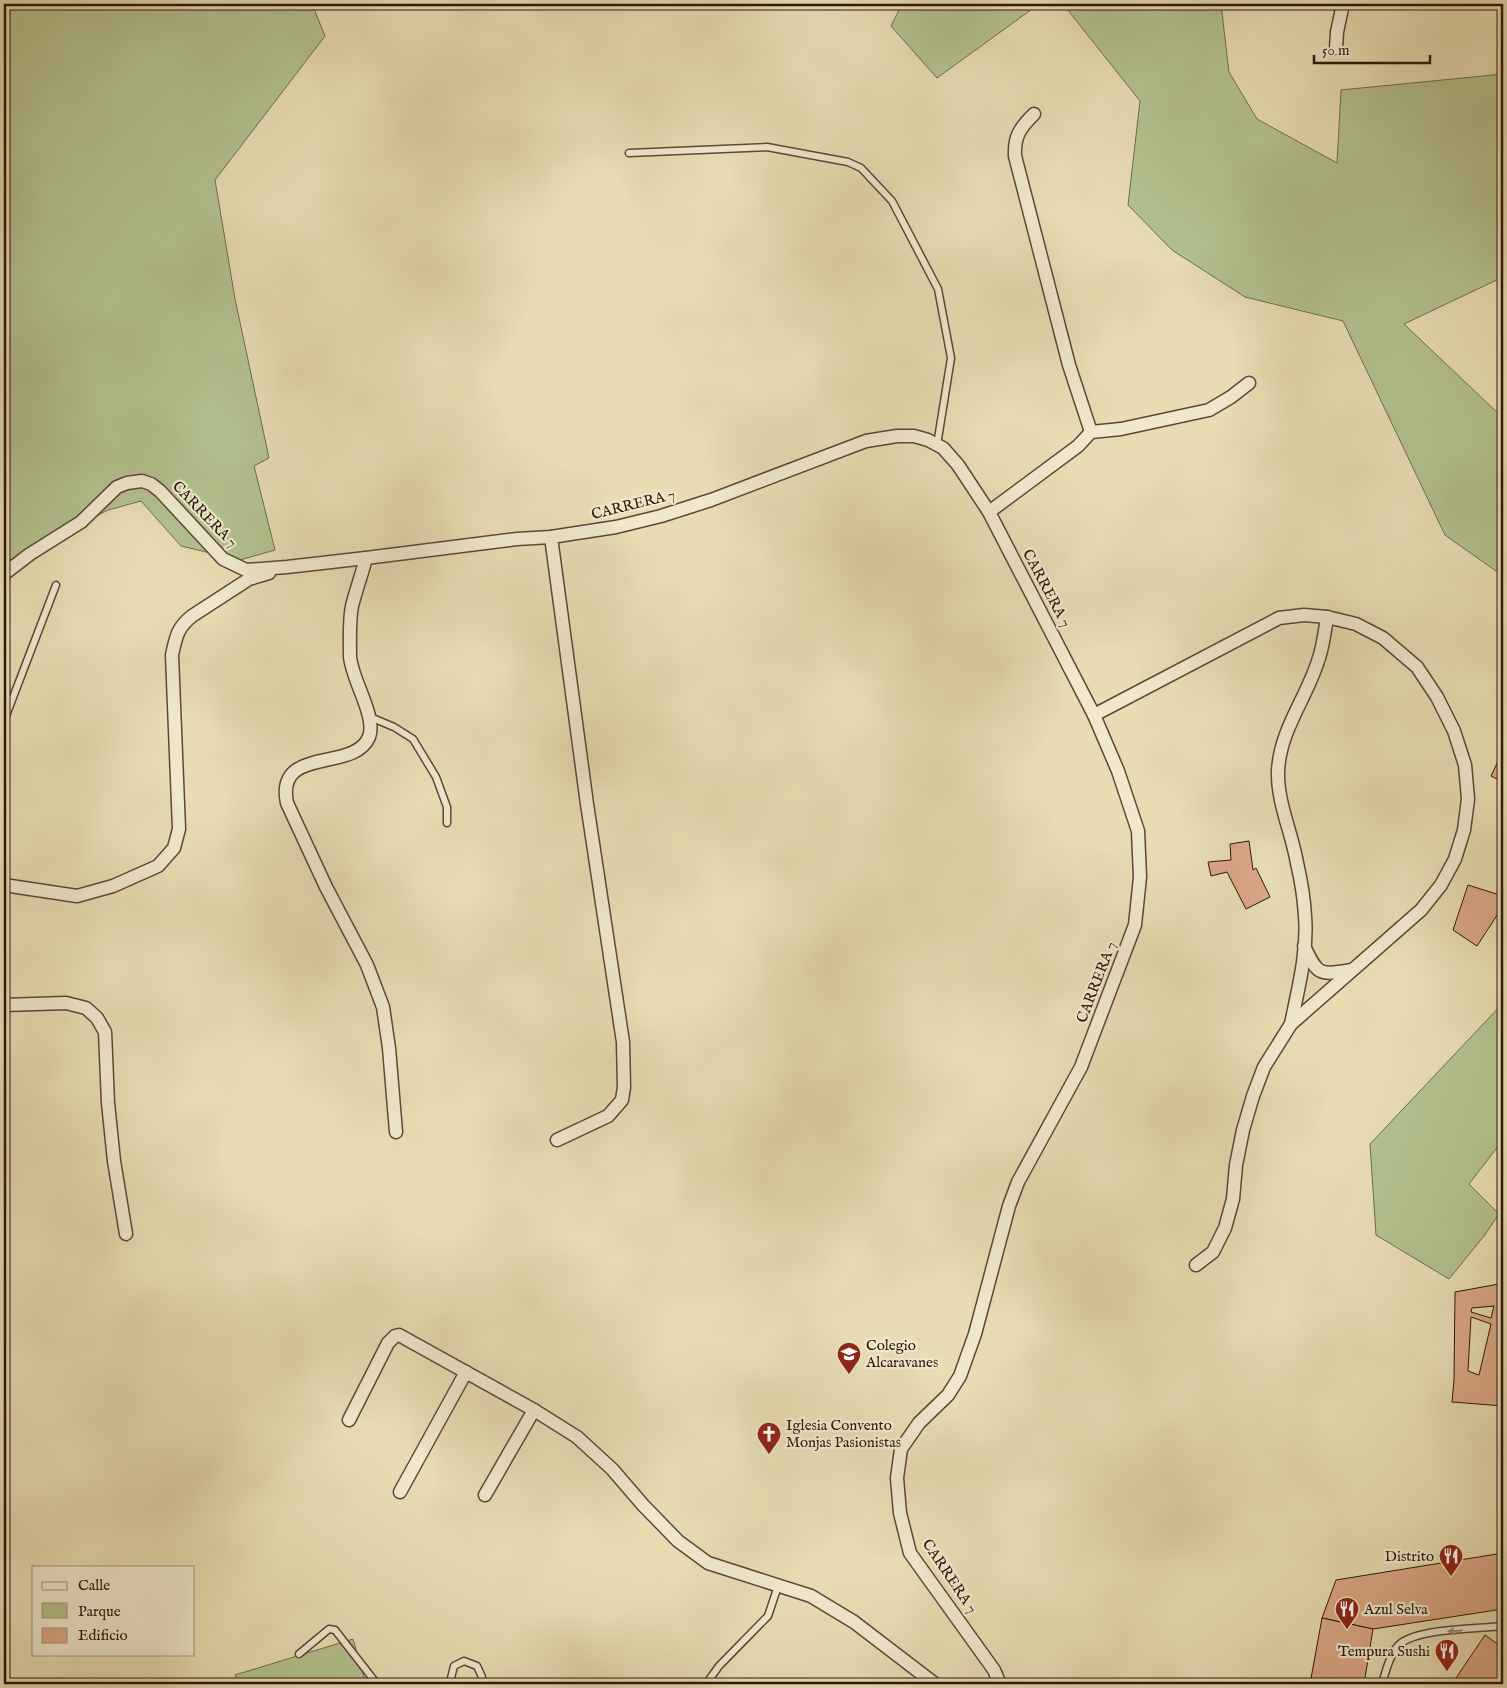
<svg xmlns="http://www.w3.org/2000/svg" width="1507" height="1688" viewBox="0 0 1507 1688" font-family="'IM FELL English',serif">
	<rect width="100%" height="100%" fill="#e7dcb2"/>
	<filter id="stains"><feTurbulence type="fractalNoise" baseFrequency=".004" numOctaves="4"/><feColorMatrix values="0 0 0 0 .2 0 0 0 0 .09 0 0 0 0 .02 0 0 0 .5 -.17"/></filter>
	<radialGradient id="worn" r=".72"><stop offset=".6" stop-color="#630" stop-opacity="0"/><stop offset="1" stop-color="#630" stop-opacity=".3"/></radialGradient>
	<!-- green -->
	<g fill="#b3c18e" stroke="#706c4c">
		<path d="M4,4H312L325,36L215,180L235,299L269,458L254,466L275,550L240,560L181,546L141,501L108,510L4,564Z"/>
		<path d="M902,4H1039L937,78L891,26Z"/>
		<path d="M1063,4H1221L1229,72L1257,119L1337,163L1341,90L1503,74V277L1404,324L1503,418V576L1445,535L1343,321L1245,297L1172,250L1128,205L1140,101Z"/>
		<path d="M1503,1003V1140L1469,1184L1499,1214L1484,1236L1449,1279L1376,1235L1370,1144Z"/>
		<path d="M353,1639L366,1684H238L235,1675Z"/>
	</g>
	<!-- building -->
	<g fill="#daa786" stroke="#2d170b" fill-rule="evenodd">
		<path d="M1500,757L1503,759V782L1491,776Z"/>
		<path d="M1249,841L1253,870L1256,868L1270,897L1246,909L1227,872L1211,876L1208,862L1231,860L1230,844Z"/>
		<path d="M1468,885L1503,896V906L1477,946L1453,930Z"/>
		<path d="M1499,1284L1502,1296H1503V1374L1501,1373V1380H1503V1406L1452,1402L1454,1380L1455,1292ZM1494,1306L1491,1318L1471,1312L1472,1308ZM1471,1317L1491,1324L1479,1375L1468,1371Z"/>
		<path d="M1503,1553V1609L1373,1629L1322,1618L1336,1580Z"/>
		<path d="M1322,1618L1373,1629L1364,1684H1310Z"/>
		<path d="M1485,1635L1503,1648V1684H1452Z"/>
	</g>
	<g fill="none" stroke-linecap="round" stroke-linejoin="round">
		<defs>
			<g id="lane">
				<path d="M629,153L767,147L848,162L861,168L892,201L938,289L951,358L937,445"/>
				<path d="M370,717L394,727L413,739L436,777L447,807V823"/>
				<path d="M4,721L56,585"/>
				<path d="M299,1654L329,1629L335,1630L377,1684"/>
				<path d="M452,1684L451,1678L454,1666L464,1661L477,1666L482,1677V1684"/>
				<path d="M706,1684L719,1666L768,1616L778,1586"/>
				<path d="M1382,1684C1385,1673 1391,1650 1401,1643C1422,1628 1476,1629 1503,1626"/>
			</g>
			<g id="street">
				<path d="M1336,48L1337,32L1343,4"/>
				<path d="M1034,114C1020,128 1014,136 1015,156L1069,365L1091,432"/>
				<path d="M989,512L1078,446L1091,432L1121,429L1209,410L1231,397L1249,383"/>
				<path d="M551,537L587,804L623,1042L624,1087L622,1100L608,1116L557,1140"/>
				<path d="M366,558C362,574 356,590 352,606C349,620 350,642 350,656C351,679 377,716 369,737C354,773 275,745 287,803L326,887L367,965L383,1007L389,1048L396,1132"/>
				<path d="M4,574L30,554L81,522L117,487L127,483L142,481L151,484L160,491L223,559L246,570L287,567L366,558L517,539L551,537L616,527L661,516L711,500L866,441L897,436H914L928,440L943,448L958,465L989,512L1094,715L1118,771L1138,831L1140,877L1135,925L1081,1067L1018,1182L1009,1206L975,1334L960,1376L948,1395L919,1423L901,1449L897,1478L900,1513L910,1553L994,1670L1000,1684"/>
				<path d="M1094,715L1279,618L1304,615L1327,617L1356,624L1383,638L1417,667L1437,697L1454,731L1465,765L1468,799L1464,830L1455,859L1441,885L1421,910L1291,1024L1264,1067L1253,1096L1243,1130L1236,1165L1233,1199L1225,1228L1213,1252L1196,1265"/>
				<path d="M4,885L77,896L113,886L158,866L174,848L179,829L172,655C176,637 177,628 192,616L249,579L269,573"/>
				<path d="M1304,946C1318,976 1319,975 1351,970"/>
				<path d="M4,1005L66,1003L86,1008L97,1018L105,1032L108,1103L114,1161L126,1234"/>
				<path d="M1291,1024C1298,989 1308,952 1305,916C1304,898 1301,880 1297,863C1292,833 1277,802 1278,771C1280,730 1306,699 1318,661C1323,647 1325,632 1327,617"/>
				<path d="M349,1420L388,1343L395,1336L399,1335L534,1410L577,1437L612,1469L643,1505L678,1541L708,1563L811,1596L854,1622L935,1684"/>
				<path d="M400,1492L466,1372"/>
				<path d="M485,1495L534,1410"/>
			</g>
		</defs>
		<!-- lane casing -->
		<use href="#lane" stroke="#5c4835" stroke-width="9"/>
		<!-- street casing -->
		<use href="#street" stroke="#5c4835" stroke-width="15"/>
		<!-- lane -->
		<use href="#lane" stroke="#efe8cd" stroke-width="6"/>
		<!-- street -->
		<use href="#street" stroke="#efe8cd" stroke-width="12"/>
	</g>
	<!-- one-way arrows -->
	<defs><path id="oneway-solid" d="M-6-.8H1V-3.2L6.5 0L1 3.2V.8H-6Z" transform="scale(1.25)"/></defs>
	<use fill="#988a76" href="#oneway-solid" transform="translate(1455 1631) rotate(176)"/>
	<!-- icons -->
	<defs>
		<symbol id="school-pin" viewBox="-11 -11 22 30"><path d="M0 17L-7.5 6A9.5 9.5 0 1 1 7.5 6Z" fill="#8f2418" stroke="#efe8cd"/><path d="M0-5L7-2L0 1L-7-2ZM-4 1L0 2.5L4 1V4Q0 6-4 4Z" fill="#fff"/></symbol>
		<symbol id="church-pin" viewBox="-11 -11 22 30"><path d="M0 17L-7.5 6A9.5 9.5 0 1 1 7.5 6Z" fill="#8f2418" stroke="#efe8cd"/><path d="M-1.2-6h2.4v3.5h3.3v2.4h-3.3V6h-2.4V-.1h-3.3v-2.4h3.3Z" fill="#fff"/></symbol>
		<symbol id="restaurant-pin" viewBox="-11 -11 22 30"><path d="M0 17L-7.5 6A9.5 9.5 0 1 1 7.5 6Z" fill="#8f2418" stroke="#efe8cd"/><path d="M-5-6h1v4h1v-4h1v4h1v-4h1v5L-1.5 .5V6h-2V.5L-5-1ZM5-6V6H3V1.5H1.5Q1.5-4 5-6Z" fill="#fff"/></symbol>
	</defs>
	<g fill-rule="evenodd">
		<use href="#school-pin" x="835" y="1340" width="28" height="38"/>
		<use href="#church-pin" x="755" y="1420" width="28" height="38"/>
		<use href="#restaurant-pin" x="1437" y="1542" width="28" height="38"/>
		<use href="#restaurant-pin" x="1333" y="1595" width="28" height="38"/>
		<use href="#restaurant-pin" x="1433" y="1637" width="28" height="38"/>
	</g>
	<g text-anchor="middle" stroke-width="4.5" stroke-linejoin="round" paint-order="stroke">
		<!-- street labels -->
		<g font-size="15" fill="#2d170b" stroke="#efe8cd">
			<text transform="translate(633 504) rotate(-14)" y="5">CARRERA 7</text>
			<text transform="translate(205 514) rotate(46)" y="5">CARRERA 7</text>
			<text transform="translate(1047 588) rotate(62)" y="5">CARRERA 7</text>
			<text transform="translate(1096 982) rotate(-69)" y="5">CARRERA 7</text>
			<text transform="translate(950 1576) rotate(56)" y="5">CARRERA 7</text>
		</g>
		<!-- poi labels -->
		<g font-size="15" fill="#2d170b" stroke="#efe8cd" text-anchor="start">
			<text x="866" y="1350">Colegio<tspan x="866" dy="17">Alcaravanes</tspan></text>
			<text x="786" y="1430">Iglesia Convento<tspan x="786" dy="17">Monjas Pasionistas</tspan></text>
			<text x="1434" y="1561" text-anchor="end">Distrito</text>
			<text x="1364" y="1614">Azul Selva</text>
			<text x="1430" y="1656" text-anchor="end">Tempura Sushi</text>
		</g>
	</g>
	<!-- margin -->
	<rect width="1507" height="1688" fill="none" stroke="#e7dcb2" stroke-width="20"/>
	<rect x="5" y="5" width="1497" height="1678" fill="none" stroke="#2d170b" stroke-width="2.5"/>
	<rect x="10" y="10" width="1487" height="1668" fill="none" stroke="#2d170b"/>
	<!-- legend -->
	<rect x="32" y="1566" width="162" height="90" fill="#efe8cd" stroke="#a1947f"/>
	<rect x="42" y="1582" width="25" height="8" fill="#efe8cd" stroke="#a1947f"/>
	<text x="78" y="1590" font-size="15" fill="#2d170b">Calle</text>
	<rect x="42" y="1603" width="25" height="15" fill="#b3c18e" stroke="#a1947f"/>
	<text x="78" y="1616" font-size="15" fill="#2d170b">Parque</text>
	<rect x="42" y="1628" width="25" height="15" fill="#daa786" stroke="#a1947f"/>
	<text x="78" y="1640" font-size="15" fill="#2d170b">Edificio</text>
	<!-- scale -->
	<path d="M1314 55v8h116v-8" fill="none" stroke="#2d170b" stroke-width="2.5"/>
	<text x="1322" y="55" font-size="15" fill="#2d170b" stroke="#efe8cd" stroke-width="4" paint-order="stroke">50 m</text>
	<rect width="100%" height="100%" filter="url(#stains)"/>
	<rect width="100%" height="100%" fill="url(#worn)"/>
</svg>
